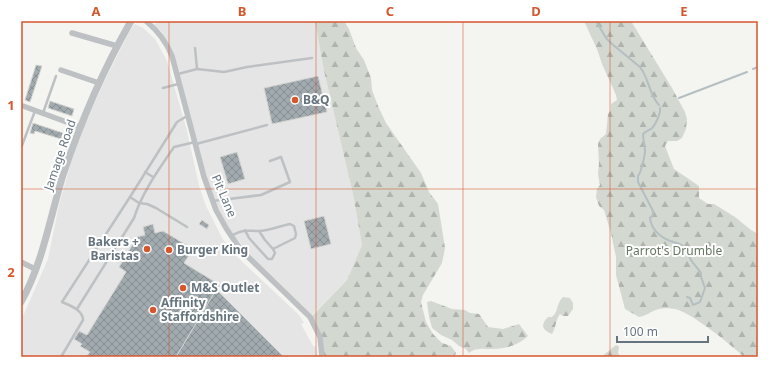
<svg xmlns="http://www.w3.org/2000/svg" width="779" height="378" viewBox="0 0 779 378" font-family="'Noto Sans',sans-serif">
	<defs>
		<pattern id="forest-firs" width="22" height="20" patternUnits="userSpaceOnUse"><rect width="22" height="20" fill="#d3d9d0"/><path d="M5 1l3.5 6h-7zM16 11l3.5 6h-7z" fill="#afb5ae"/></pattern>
		<pattern id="building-cross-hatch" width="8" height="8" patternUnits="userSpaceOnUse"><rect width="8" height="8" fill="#a1aaae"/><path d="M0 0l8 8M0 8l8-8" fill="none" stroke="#878f93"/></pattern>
	</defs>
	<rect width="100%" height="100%" fill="#f4f4f0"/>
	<!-- built -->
	<g fill="#e4e5e4">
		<path d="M169,21H315L324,71L353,194L362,245L347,280L310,317L240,249L216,210L172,56L152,26L158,22Z"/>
		<path d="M135,24L143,28L155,39L167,61L187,131L199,186L206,206L222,238L235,255L299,315L304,323L301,324L313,346L316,347L318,357H21V319L24,314L48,259L59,205L71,163L83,129L104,82L129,32Z"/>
	</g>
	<!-- forest -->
	<g fill="url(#forest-firs)">
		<path d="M315,21H344L349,29L356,48L364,60L371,78L372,90L378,106L386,123L421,173L429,192L438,204L445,248L442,263L423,295L421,302L426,322L433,334L442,343L451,346L456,353L454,357H322V350L311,317L347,280L362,245L353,194L324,71Z"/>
		<path d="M584,21H631L672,88L685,112L687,119L686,129L682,138L677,141H668L665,146L674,169L699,186V198L708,204H714L735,217L751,230L758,234V357H744C733,346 689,311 675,309C670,308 660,308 656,310C650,312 646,316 639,317L625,309L616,275V257L611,233L604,210L599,206L596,197L597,189L600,185L598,174L599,164L598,144L600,139L606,134L608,114L611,110V104L617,100L616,95L602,64L597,49Z"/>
		<path d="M563,297L570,298L573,303V309L568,316H563L560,314C555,321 556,328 552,334C542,330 540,325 548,317H552C559,311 556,304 563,297Z"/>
		<path d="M431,301L452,309L465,310L470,313L479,314L488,327L503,329L519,324L528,336C519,345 506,349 493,349C485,349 476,347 469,353L466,349L459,346L452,340L441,335L432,328L429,317L427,302Z"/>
		<path d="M616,345L619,347L618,353L621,357H601Z"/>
	</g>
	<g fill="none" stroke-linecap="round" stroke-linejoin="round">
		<!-- stream -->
		<g stroke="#b4bfc3" stroke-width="2">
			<path d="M596,21L606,38L612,44L640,67C650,80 648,93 659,105"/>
			<path d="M753,69L758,67"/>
			<path d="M679,98L747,72"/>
			<path d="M660,108C661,113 655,126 651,129C647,131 646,131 643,134C643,140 645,145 645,151C645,155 641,173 638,176V182L653,211V215L650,218C651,229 660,237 670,241C676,243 682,243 686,249C688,252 688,255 690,258C692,263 698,268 701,273V277L705,288L700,302L693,305L690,298L687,297"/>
		</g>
	</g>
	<!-- building -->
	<g fill="url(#building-cross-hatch)" stroke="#d5d5d3">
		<path d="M36,65L42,66L30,102L25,100Z"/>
		<path d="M318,76L327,112L272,124L264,88Z"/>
		<path d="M50,101L74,109L72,116L48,108Z"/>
		<path d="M33,123L63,133L61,139L35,131L34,134L30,133Z"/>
		<path d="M237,152L245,179L228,184L220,157Z"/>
		<path d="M324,216L331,244L311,249L304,221Z"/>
		<path d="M202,220L209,225L207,229L199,224Z"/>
		<path d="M153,224L155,233L163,231L193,249L184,263L220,285L176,357H86L90,352L80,346L82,344L74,339L79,331L87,335L126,272L119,267L137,237L145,235L143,227Z"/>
		<path d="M216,290L218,291L284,357H176Z"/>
	</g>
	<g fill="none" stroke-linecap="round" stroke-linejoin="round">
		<!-- service -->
		<g stroke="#bdc1c4" stroke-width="2.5">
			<path d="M197,69L224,72L247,67L312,58"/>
			<path d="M178,74L197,69L195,48"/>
			<path d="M163,88L178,84"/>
			<path d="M43,113L56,76"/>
			<path d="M196,144L267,125"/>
			<path d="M21,148L35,111"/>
			<path d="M145,172L153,177"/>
			<path d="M130,197L139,203L147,204L156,208L187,227"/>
			<path d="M213,201L261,195L290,182L281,157L270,161"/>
			<path d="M245,230L249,238L268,259H272L275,253L273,249"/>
			<path d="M231,236C243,229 246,231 259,231C268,231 280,226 290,224L294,226L296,234L295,238L273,249L265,240L259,231"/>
			<path d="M77,309L134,218C142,193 157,172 172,150L174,147L195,142"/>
			<path d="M61,357L83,320C83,310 71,306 62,302L130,197L177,122L187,116"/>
		</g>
		<!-- minor -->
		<g stroke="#bdc1c4" stroke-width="5.5">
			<path d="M146,21C158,31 166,41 172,56L204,177L216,210L226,228L240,249L310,317L320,337L322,357"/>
			<path d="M72,33L117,46"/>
			<path d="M61,70L99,83"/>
			<path d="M23,106L80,127"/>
			<path d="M21,262L35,269"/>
		</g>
		<!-- tertiary -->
		<path stroke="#bdc1c4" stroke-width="7" d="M21,302C43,263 50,217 63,175C81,121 103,70 131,21"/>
	</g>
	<!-- grid -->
	<path fill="none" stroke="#d6562e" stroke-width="1" stroke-opacity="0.55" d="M169,21V357M316,21V357M463,21V357M610,21V357M21,189H758"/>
	<!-- markers -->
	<g fill="#d6562e" stroke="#fff" stroke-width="1.5">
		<circle cx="295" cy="100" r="4"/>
		<circle cx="147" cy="249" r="4"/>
		<circle cx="169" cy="250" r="4"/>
		<circle cx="183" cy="288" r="4"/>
		<circle cx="153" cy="310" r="4"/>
	</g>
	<g text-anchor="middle" stroke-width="4" stroke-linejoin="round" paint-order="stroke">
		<!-- poi labels -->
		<g font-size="12" font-weight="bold" fill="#65747f" stroke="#fff" text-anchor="start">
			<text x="303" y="104">B&amp;Q</text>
			<text x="139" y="246" text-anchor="end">Bakers +<tspan x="139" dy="14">Baristas</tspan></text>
			<text x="177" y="254">Burger King</text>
			<text x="191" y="292">M&amp;S Outlet</text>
			<text x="161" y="307">Affinity<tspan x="161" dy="14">Staffordshire</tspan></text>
		</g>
		<!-- street labels -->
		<g font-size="12" fill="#65747f" stroke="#fff">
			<text transform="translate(60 155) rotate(-71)" y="4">Jamage Road</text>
			<text transform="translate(224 196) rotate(67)" y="4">Pit Lane</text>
		</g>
		<!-- park labels -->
		<g font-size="12" fill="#677763" stroke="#fff">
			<text x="674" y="255">Parrot's Drumble</text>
		</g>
	</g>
	<!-- border -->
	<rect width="779" height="378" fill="none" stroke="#ffffff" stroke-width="44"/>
	<!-- scale -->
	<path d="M617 336v6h91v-6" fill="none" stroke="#65747f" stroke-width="2"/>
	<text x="623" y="336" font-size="12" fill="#65747f" stroke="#ffffff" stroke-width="3" paint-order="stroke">100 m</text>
	<rect x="22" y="22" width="735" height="334" fill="none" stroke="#d6562e" stroke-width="1.5"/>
	<g font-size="13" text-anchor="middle" font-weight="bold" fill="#d6562e">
		<text x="96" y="16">A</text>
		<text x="242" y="16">B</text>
		<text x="390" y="16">C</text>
		<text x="536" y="16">D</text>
		<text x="684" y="16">E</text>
		<text x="11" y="110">1</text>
		<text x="11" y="277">2</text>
	</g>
</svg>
